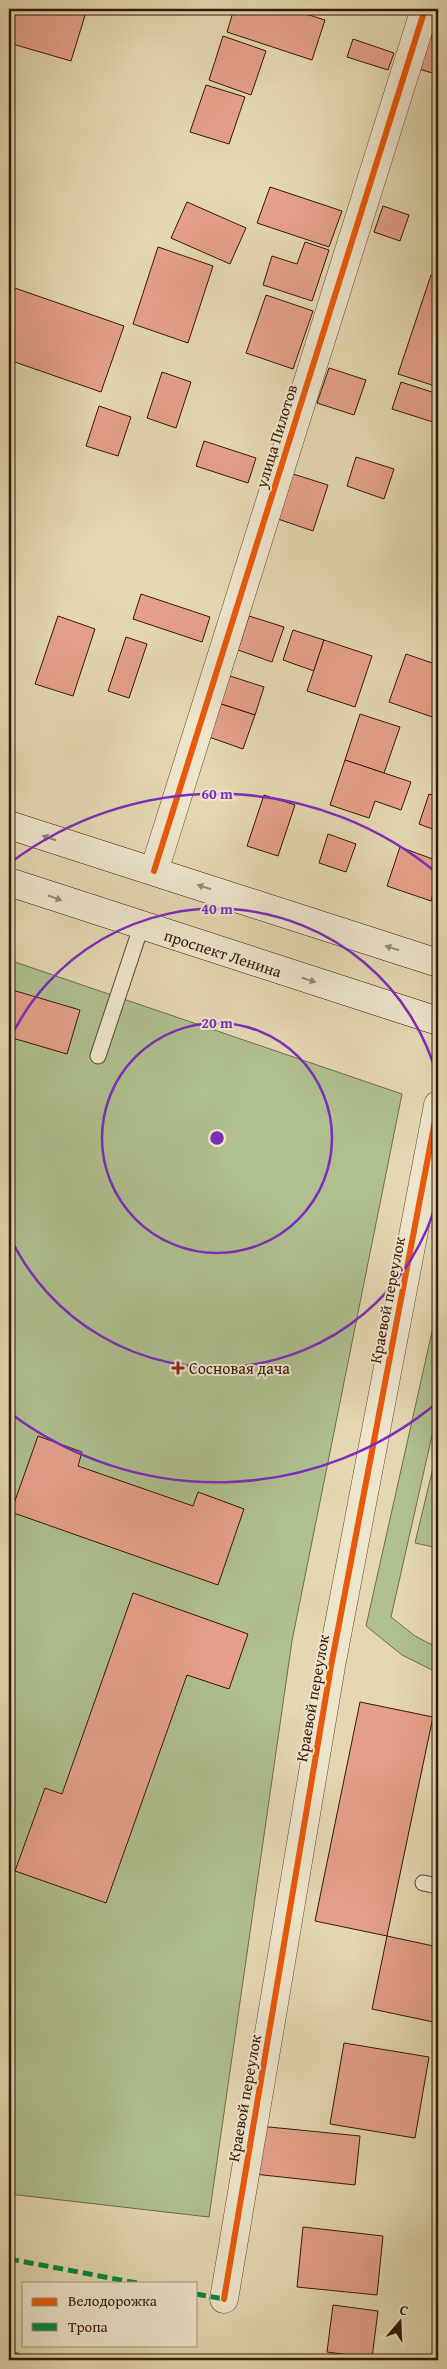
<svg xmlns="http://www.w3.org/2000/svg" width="447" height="2369" viewBox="0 0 447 2369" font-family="'Gentium Book Plus',serif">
	<rect width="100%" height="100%" fill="#e4d7b1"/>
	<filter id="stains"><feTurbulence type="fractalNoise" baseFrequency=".004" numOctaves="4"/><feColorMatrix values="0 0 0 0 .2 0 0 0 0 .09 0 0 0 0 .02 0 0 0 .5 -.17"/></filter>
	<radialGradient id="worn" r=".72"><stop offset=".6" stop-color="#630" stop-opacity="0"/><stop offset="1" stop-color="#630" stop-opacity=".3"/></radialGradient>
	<!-- green -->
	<g fill="#afbf8f" stroke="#726b4b">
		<path d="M9,960L402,1094L292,1641L209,2217L9,2194Z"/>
		<path d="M438,1305V1409L391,1617L415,1636L438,1648V1673L402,1655L366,1626Z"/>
		<path d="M438,1447V1548L415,1543Z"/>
	</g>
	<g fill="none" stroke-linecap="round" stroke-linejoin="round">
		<!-- stream -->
		<path stroke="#737672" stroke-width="11" d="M9,2354L20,2360"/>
	</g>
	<!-- building -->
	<g fill="#e5a08b" stroke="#351707">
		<path d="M10,9H87L71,61L9,43Z"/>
		<path d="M234,9H290L325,20L312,60L227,32Z"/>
		<path d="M426,35L438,39V67L436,74L415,68Z"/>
		<path d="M223,36L266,51L251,95L209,80Z"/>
		<path d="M353,39L394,53L388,70L347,57Z"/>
		<path d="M206,85L245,97L229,144L190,132Z"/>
		<path d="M270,187L342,211L329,247L257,223Z"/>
		<path d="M187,202L246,228L230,264L171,238Z"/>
		<path d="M383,206L409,215L400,241L374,232Z"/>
		<path d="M305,242L329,250L312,301L263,285L272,256L297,264Z"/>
		<path d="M158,247L213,266L188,343L133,324Z"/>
		<path d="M431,275L438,278V387L398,374Z"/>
		<path d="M9,286L124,326L101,392L9,360Z"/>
		<path d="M266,295L313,311L293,369L246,353Z"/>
		<path d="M329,368L366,380L354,415L317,403Z"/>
		<path d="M162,372L191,382L176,428L147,418Z"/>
		<path d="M401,382L438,394V418L434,417L433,422L392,409Z"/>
		<path d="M99,406L131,417L118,456L86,446Z"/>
		<path d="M204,441L256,458L248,483L196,466Z"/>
		<path d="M356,457L394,469L384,499L347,486Z"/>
		<path d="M290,473L328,485L313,531L275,518Z"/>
		<path d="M141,594L210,617L202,642L133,619Z"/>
		<path d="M58,616L95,629L73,696L35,684Z"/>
		<path d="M249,616L284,627L272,662L238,650Z"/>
		<path d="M293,630L324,640L314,671L283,660Z"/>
		<path d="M126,637L147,644L129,698L108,691Z"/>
		<path d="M324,640L372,656L355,707L307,691Z"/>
		<path d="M406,654L438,665V719L389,702Z"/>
		<path d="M227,675L264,687L255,715L218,703Z"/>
		<path d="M218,703L255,715L243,749L206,736Z"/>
		<path d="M360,714L400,727L384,773L345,760Z"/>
		<path d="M345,760L411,782L401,810L375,801L369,818L330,805Z"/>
		<path d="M429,794L438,797V831L419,824Z"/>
		<path d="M264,795L295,805L278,856L247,846Z"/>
		<path d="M328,834L356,844L346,872L319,863Z"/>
		<path d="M400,847L438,861V878L431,901L387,886Z"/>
		<path d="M9,989L80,1010L67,1054L9,1037Z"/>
		<path d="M38,1436L82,1452L78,1466L193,1506L198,1492L244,1509L218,1585L11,1512Z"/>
		<path d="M133,1593L248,1634L229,1689L187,1675L106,1903L15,1871L45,1788L62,1794Z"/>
		<path d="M360,1702L433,1717L387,1936L315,1921Z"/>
		<path d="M387,1936L438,1947V2023L372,2009Z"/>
		<path d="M344,2043L429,2057L415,2138L330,2124Z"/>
		<path d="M259,2126L360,2136L355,2185L254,2174Z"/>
		<path d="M303,2227L383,2236L377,2295L297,2287Z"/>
		<path d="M333,2305L378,2311L372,2358L327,2352Z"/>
		<path d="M271,2357L289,2360H270Z"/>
	</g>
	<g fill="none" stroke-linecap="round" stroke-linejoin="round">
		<defs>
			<g id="lane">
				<path d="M98,1056L141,927"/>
				<path d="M423,1883L438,1886"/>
			</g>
			<g id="street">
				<path d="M154,871L425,9"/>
				<path d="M224,2299L331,1666L438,1105"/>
			</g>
			<g id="secondary">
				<path d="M9,825L438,963"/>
				<path d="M9,882L438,1021"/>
			</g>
		</defs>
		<!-- lane casing -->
		<use href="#lane" stroke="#614732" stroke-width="17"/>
		<!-- street casing -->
		<use href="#street" stroke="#614732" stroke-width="29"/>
		<!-- secondary casing -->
		<use href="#secondary" stroke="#351707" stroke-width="29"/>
		<!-- lane -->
		<use href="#lane" stroke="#ede5cc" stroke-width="15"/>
		<!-- street -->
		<use href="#street" stroke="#ede5cc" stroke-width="28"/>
		<!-- secondary -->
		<use href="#secondary" stroke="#ede5cc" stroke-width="28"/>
		<!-- quiet -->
		<g stroke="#00873e" stroke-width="5" stroke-dasharray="10 5" stroke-linecap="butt">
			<path d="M9,2259L137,2283"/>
			<path d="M196,2294L224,2299"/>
		</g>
		<defs>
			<g id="cycleway">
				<path d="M154,871L425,9"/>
				<path d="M224,2299L331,1666L438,1105"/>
			</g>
		</defs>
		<!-- cycleway casing -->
		<use href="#cycleway" stroke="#ede5cc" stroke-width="9"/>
		<!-- cycleway -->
		<use href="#cycleway" stroke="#e8590c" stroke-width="6"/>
	</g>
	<!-- one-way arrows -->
	<defs><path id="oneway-solid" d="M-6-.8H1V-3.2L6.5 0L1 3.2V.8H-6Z" transform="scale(1.25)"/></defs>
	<g fill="#9a8873">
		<use href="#oneway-solid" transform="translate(49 838) rotate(-162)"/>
		<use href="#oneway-solid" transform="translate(204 887) rotate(-162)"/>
		<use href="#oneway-solid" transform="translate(55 898) rotate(19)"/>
		<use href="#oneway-solid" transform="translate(392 948) rotate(-162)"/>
		<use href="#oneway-solid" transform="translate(309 980) rotate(18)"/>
	</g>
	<!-- distance rings -->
	<g fill="none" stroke="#7b2cbf" stroke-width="2.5">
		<circle cx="217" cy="1138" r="115"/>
		<path d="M438 1197A229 229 0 0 1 9 1235M9 1041A229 229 0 0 1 438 1079"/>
		<path d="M438 1402A344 344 0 0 1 10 1413M10 863A344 344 0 0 1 438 874"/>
	</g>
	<!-- markers -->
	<path fill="#8f2418" stroke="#ede5cc" stroke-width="2" d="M175.5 1360.5h5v5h5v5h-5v5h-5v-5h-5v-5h5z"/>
	<g text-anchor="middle" stroke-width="4" stroke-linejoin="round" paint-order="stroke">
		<!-- street labels -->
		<g font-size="16" fill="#351707" stroke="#ede5cc">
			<text transform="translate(276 436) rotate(-73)" y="6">улица Пилотов</text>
			<text transform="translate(223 953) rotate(18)" y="6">проспект Ленина</text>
			<text transform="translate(387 1300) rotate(-79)" y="6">Краевой переулок</text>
			<text transform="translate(312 1698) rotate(-80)" y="6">Краевой переулок</text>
			<text transform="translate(244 2098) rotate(-80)" y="6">Краевой переулок</text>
		</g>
		<!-- poi labels -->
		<g font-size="16" fill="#351707" stroke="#ede5cc" text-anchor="start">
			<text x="189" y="1374">Сосновая дача</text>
		</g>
	</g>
	<circle cx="217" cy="1138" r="8" fill="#7b2cbf" stroke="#ede5cc" stroke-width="2.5"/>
	<g font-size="15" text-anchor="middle" font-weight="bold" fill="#7b2cbf" stroke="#ede5cc" stroke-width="4" stroke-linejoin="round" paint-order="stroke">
		<text x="217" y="799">60 m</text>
		<text x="217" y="914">40 m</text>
		<text x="217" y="1028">20 m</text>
	</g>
	<!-- margin -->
	<rect width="447" height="2369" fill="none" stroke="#e4d7b1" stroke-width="30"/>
	<rect x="10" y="10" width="427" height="2349" fill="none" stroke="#351707" stroke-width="2.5"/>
	<rect x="15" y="15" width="417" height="2339" fill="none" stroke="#351707"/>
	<!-- legend -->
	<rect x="22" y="2282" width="175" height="65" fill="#ede5cc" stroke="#a3937d"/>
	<rect x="32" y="2298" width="25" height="8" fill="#e8590c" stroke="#a3937d"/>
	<text x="68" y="2306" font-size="15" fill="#351707">Велодорожка</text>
	<rect x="32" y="2323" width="25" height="8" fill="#00873e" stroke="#a3937d"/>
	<text x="68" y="2332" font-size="15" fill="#351707">Тропа</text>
	<!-- north arrow -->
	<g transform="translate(400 2322) rotate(19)" stroke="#ede5cc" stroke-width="4" paint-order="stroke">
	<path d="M0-4L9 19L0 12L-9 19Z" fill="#351707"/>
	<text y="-8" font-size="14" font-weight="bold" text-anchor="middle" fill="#351707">С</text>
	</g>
	<rect width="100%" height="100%" filter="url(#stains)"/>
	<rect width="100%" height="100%" fill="url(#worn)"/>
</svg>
